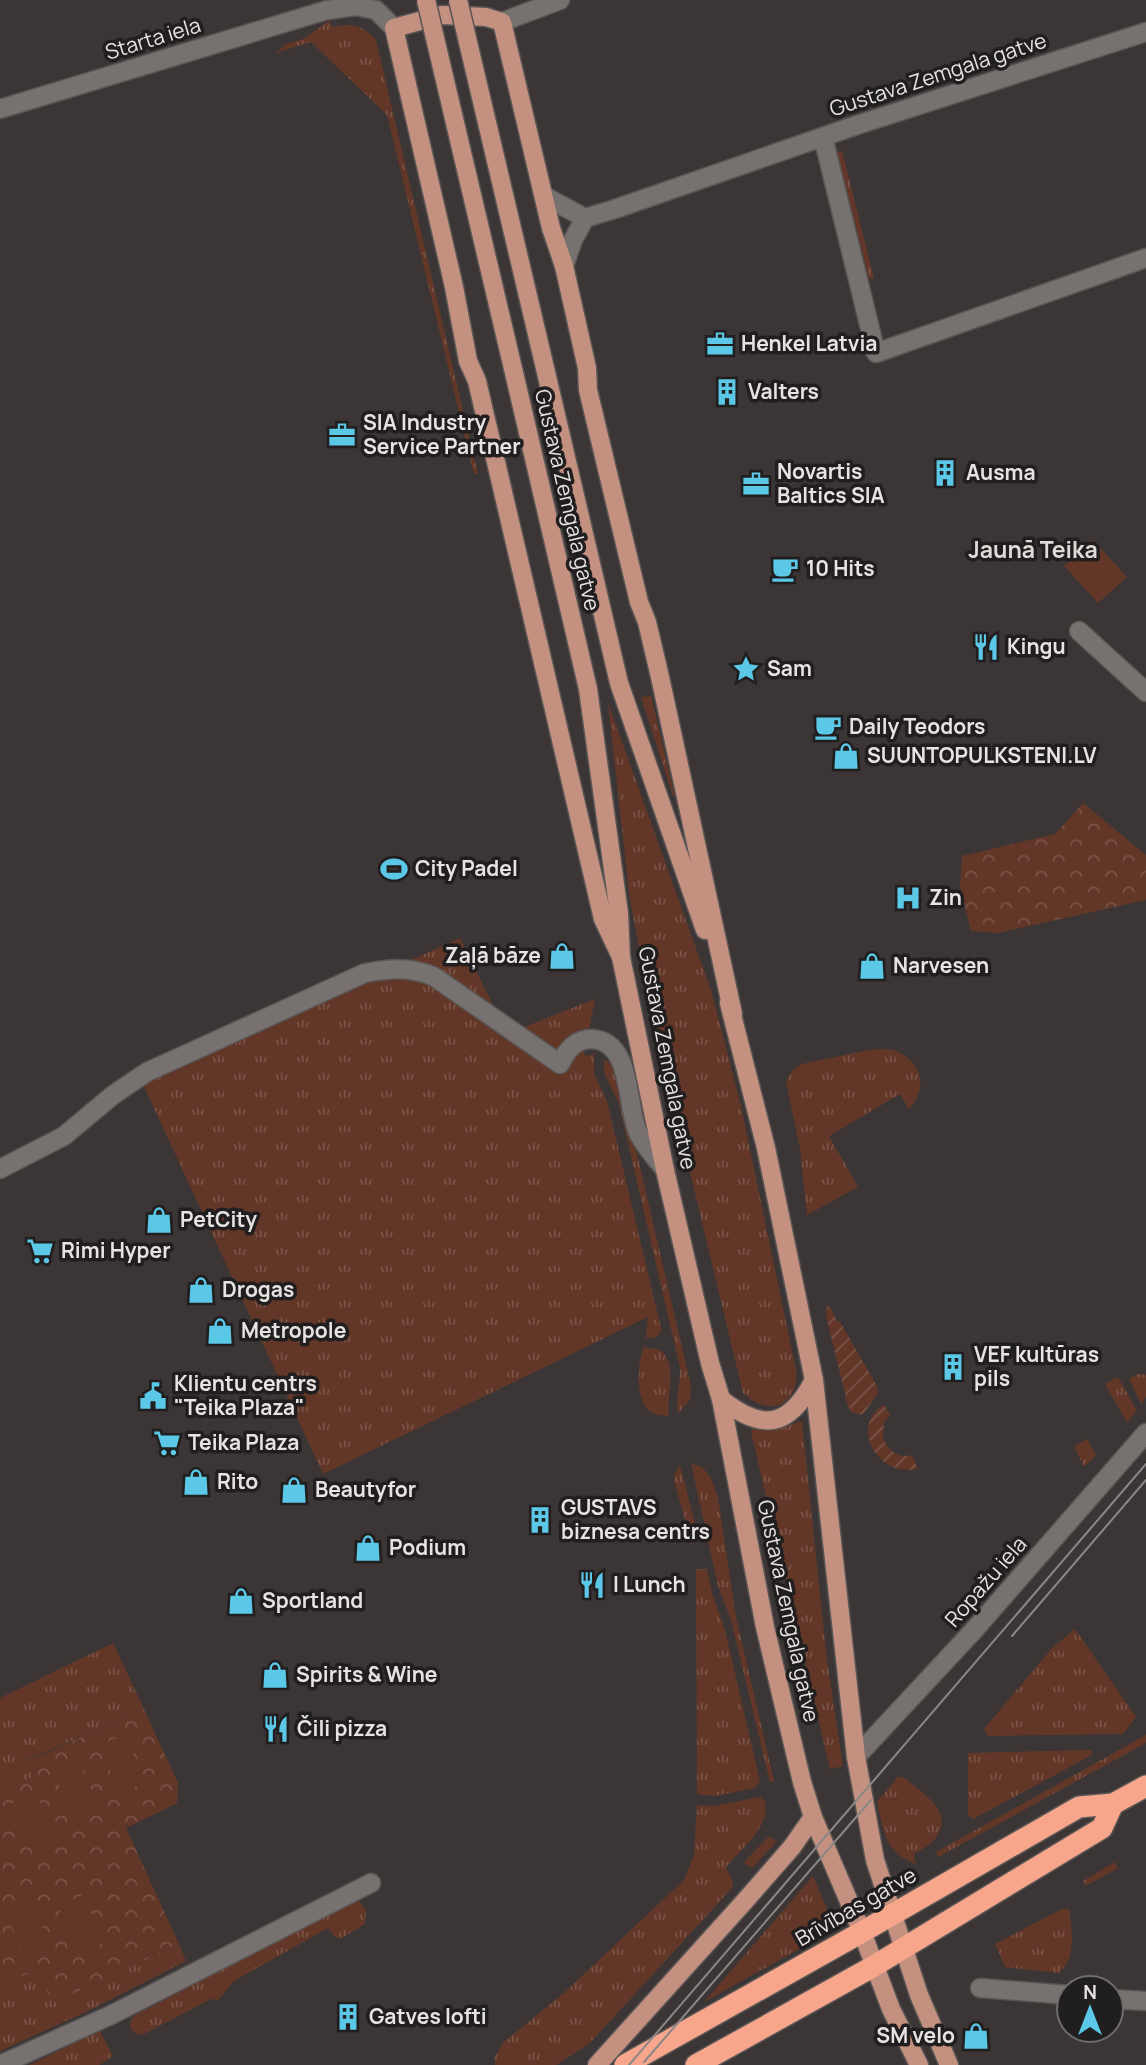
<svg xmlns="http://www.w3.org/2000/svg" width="1146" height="2065" viewBox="0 0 1146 2065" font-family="Manrope,sans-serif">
	<defs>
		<pattern id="grass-tufts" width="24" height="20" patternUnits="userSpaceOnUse" patternTransform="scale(1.75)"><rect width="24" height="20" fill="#633728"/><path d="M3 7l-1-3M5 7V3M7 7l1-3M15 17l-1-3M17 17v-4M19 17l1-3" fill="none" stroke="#795447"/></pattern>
		<pattern id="forest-crowns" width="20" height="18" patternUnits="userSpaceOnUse" patternTransform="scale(1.75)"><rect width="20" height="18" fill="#633728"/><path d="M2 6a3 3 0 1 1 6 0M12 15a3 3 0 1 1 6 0" fill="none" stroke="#795447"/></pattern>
		<pattern id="garden-furrows" width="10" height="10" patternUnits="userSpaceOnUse" patternTransform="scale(1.75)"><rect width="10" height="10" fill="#633728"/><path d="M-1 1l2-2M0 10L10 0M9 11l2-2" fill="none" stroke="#795447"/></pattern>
	</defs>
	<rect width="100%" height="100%" fill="#3b3635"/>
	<!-- grass -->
	<g fill="url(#grass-tufts)">
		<path d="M329,21L332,27C351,22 364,26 376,40L478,474H474L387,115L311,42L275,53L286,44L303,39Z"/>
		<path d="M842,151L874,278L869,279L837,152Z"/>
		<path d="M651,696L675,796H673L641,697Z"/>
		<path d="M608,703L711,990L741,1106L797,1375C794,1410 766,1415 743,1393L654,1022L630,900Z"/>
		<path d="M460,938L507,1034L595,999L584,1053L586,1056L594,1054V1074L607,1101L661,1328L660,1334L654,1338H646L648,1317L323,1474L142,1082Z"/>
		<path d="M868,1050C876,1050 888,1048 896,1051C923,1063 928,1088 909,1109L900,1094L829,1136L858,1187L807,1215L800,1149L786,1081L793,1070L802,1064Z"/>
		<path d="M604,1059L617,1068L691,1386L690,1400L678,1413C675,1399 681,1383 680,1368L619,1104L604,1073Z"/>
		<path d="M644,1347L660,1350C679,1366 666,1395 669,1416C661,1416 653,1415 647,1409C636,1395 637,1363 644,1347Z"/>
		<path d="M1138,1374L1146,1375V1397L1141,1404L1129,1379Z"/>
		<path d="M1118,1377L1137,1411L1127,1422L1105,1384Z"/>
		<path d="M799,1421L802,1422L827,1661L843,1766L830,1769L751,1432L753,1429C771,1432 783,1429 799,1421Z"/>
		<path d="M1087,1439L1096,1455L1084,1467L1074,1446Z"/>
		<path d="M691,1463L703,1468L711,1478L718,1498L736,1617L774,1781L770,1782L731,1620L718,1586Z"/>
		<path d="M680,1465L698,1535L692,1545L674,1480L675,1473Z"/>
		<path d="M696,1569H707L712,1593L725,1630L760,1781L755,1788L715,1796L697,1794Z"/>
		<path d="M1075,1629L1136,1717L1123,1734L988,1736L984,1729L1053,1647Z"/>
		<path d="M113,1643L144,1709L28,1760L34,1776L0,1792V1698Z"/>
		<path d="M1146,1735V1743L938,1857L936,1852Z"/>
		<path d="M1091,1750L1092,1755L973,1819L968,1815V1753Z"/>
		<path d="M898,1777H903C923,1794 959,1813 932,1842C928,1847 919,1850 914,1854L916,1864C884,1852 884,1832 877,1802Z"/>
		<path d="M760,1797L764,1800C773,1825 741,1849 726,1867L733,1882L732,1888L590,2043L556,2065H495V2057L503,2043L565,1992L684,1880L694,1855L697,1805L714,1806Z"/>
		<path d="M769,1836L776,1842L752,1868L744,1862Z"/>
		<path d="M1115,1862L1118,1868L1086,1886L1083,1881Z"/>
		<path d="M813,1876L835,1929L704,2002Z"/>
		<path d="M355,1901L360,1902L366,1910L365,1924L340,1939L334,1936L328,1928L234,1981L218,2000L211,1999L146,2033L138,2035L132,2031L130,2024L133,2016L180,1992L253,1947Z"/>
		<path d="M1062,1909H1069C1072,1929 1077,1961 1058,1973L1005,1967L995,1944Z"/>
		<path d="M179,1944L186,1961L86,2012L0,2051V1986L36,1970L53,2003Z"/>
		<path d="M100,2031L113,2056L99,2065H29Z"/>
	</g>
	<!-- forest -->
	<g fill="url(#forest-crowns)">
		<path d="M1083,803L1146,855V900L998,933L971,931L960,887L962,856L1055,834Z"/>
		<path d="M144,1709L178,1783L177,1803L126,1828L179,1944L53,2003L36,1970L0,1986V1792L34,1776L28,1761Z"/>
	</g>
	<!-- garden -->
	<g fill="url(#garden-furrows)">
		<path d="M827,1306L830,1307L837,1321L840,1322L877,1386L878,1393L864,1413L861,1415L851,1412L848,1406L826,1316Z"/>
		<path d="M884,1405L890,1415L884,1422L883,1439C890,1451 898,1459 912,1455L918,1469C875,1478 850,1423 884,1405Z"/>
	</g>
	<!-- pitch -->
	<g fill="#633728">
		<path d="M1093,540L1127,577L1098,603L1064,566Z"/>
		<path d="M124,1734L146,1782L121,1793L99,1746Z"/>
		<path d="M76,1757L98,1804L73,1815L51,1768Z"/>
		<path d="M35,1792L57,1840L33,1852L11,1804Z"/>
		<path d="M83,1895L105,1942L80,1953L58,1906Z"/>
		<path d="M28,1897L50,1944L25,1955L3,1908Z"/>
	</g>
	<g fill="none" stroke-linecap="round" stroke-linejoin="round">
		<defs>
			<g id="street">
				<path d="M502,22L560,0"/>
				<path d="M0,109L327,10L356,6L376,10L394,28"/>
				<path d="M823,137L876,353L1146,258"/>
				<path d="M544,196L585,218L615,209L857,125L1146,32"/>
				<path d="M564,266L573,240L585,218"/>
				<path d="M1079,631L1146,692"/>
				<path d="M0,1169L64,1136L113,1095L147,1072L365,973C391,968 409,967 433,976L560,1064C567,1050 575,1039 592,1039C632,1041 626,1103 637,1130C642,1144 656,1158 665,1170"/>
				<path d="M856,1757L975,1629L1146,1433"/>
				<path d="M980,1988L1069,1995"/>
				<path d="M1111,1999L1146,2001"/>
				<path d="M0,2065L111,2015L371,1883"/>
			</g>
			<g id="primary">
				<path d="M545,368L619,683L705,930"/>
				<path d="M515,377L588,689L619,913L621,957L665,1170L710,1363L721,1399L765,1627L802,1782L813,1817L862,1932L891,2009L919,2065"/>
				<path d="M621,957L603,919L477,381L468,361L454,287L394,28L442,15L486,17L502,22L551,228L564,266L587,368L588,390L639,602L647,622L660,677L733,1014"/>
				<path d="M729,1003L766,1148L814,1380L856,1757L875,1860L919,1995L949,2065"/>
				<path d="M721,1399C763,1432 789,1428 814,1380"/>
				<path d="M597,2065L744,1902L792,1847L813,1817"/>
			</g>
			<g id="highway">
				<path d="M625,2065L862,1932L1079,1807L1113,1804L1146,1786"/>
				<path d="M696,2065L874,1966L1102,1828L1113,1804"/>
			</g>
		</defs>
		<!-- street casing -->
		<use href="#street" stroke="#595554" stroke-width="21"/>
		<!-- primary casing -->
		<use href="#primary" stroke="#595554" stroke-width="21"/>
		<!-- highway casing -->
		<use href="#highway" stroke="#595554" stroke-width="24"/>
		<!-- street -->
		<use href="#street" stroke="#777270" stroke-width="18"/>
		<!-- primary -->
		<use href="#primary" stroke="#c49180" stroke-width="18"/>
		<!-- highway -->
		<use href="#highway" stroke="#f8a68b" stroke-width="21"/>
		<!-- tram -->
		<g stroke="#8b8786" stroke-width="2">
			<path d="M1012,1636L1146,1480"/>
			<path d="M644,2062L871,1800"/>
			<path d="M629,2065L1146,1464"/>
		</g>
		<defs>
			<g id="primary-bridge">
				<path d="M426,0L515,377"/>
				<path d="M458,0L545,368"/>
			</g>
		</defs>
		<!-- primary-bridge casing -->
		<use href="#primary-bridge" stroke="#595554" stroke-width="21" stroke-linecap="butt"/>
		<!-- primary-bridge -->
		<use href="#primary-bridge" stroke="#c49180" stroke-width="18"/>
	</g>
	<!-- icons -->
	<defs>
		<symbol id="office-bare" viewBox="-9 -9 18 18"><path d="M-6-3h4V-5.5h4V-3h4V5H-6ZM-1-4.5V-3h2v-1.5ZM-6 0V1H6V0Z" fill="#5ac8e6" stroke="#201e1e" stroke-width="2.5" paint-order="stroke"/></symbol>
		<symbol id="building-bare" viewBox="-9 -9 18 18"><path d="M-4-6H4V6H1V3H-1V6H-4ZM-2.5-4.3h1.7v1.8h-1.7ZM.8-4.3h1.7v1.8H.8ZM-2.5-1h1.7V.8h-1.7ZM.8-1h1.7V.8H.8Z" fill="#5ac8e6" stroke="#201e1e" stroke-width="2.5" paint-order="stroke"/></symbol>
		<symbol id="cafe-bare" viewBox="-9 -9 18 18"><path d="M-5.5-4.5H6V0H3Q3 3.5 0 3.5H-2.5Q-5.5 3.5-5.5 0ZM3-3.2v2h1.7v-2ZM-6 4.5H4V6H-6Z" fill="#5ac8e6" stroke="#201e1e" stroke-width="2.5" paint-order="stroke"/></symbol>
		<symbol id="restaurant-bare" viewBox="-9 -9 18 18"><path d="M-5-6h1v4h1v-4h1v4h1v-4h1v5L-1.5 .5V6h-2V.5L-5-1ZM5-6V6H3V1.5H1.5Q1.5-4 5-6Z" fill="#5ac8e6" stroke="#201e1e" stroke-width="2.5" paint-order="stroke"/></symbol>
		<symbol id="sight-bare" viewBox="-9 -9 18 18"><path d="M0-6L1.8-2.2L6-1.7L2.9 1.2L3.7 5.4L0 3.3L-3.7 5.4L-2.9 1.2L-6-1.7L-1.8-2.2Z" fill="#5ac8e6" stroke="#201e1e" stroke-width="2.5" paint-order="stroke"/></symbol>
		<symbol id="shop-bare" viewBox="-9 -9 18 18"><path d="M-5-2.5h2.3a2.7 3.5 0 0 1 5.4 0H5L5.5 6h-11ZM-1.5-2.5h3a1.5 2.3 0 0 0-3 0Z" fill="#5ac8e6" stroke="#201e1e" stroke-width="2.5" paint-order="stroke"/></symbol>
		<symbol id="stadium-bare" viewBox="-9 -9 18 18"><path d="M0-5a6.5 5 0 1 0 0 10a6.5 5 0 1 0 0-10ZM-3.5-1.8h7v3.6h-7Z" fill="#5ac8e6" stroke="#201e1e" stroke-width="2.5" paint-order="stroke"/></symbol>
		<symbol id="hospital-bare" viewBox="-9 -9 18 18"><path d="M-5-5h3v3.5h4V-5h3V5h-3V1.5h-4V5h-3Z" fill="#5ac8e6" stroke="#201e1e" stroke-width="2.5" paint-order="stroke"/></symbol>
		<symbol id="supermarket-bare" viewBox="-9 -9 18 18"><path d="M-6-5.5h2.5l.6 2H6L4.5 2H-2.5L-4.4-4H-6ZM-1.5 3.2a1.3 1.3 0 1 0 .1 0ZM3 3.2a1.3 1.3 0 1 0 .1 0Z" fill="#5ac8e6" stroke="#201e1e" stroke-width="2.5" paint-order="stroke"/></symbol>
		<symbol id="civic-bare" viewBox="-9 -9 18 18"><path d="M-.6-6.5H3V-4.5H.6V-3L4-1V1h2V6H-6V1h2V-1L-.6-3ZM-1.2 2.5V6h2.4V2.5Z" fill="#5ac8e6" stroke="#201e1e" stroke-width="2.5" paint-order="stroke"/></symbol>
	</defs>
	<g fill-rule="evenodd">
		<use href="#office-bare" x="701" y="325" width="38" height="38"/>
		<use href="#building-bare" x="708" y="373" width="38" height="38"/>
		<use href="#office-bare" x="323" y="416" width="38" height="38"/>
		<use href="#building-bare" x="926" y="454" width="38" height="38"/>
		<use href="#office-bare" x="737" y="465" width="38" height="38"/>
		<use href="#cafe-bare" x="766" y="550" width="38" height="38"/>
		<use href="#restaurant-bare" x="967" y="628" width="38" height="38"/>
		<use href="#sight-bare" x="727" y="650" width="38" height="38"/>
		<use href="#cafe-bare" x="809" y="708" width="38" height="38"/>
		<use href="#shop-bare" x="827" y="737" width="38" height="38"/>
		<use href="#stadium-bare" x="375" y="850" width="38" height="38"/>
		<use href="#hospital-bare" x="889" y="879" width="38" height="38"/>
		<use href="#shop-bare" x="543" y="937" width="38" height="38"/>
		<use href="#shop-bare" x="853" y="947" width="38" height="38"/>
		<use href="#shop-bare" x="140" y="1201" width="38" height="38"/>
		<use href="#supermarket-bare" x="21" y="1232" width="38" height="38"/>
		<use href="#shop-bare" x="182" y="1271" width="38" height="38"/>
		<use href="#shop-bare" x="201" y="1312" width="38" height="38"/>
		<use href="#building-bare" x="934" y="1348" width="38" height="38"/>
		<use href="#civic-bare" x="134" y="1377" width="38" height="38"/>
		<use href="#supermarket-bare" x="148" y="1424" width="38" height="38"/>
		<use href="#shop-bare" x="177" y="1463" width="38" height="38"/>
		<use href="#shop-bare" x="275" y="1471" width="38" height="38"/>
		<use href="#building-bare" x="521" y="1501" width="38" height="38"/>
		<use href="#shop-bare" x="349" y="1529" width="38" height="38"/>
		<use href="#restaurant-bare" x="573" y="1566" width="38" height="38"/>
		<use href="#shop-bare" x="222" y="1582" width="38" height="38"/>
		<use href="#shop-bare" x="256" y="1656" width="38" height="38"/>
		<use href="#restaurant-bare" x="257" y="1710" width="38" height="38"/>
		<use href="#building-bare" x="329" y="1998" width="38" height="38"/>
		<use href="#shop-bare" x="957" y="2017" width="38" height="38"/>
	</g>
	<g text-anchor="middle" stroke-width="7" stroke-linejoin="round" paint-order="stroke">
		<!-- street labels -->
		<g font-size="21" fill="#e6e3e2" stroke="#201e1e">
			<text transform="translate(153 39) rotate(-17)" y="7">Starta iela</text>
			<text transform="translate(938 75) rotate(-18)" y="7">Gustava Zemgala gatve</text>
			<text transform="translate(567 500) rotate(77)" y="7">Gustava Zemgala gatve</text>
			<text transform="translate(667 1058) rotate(79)" y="7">Gustava Zemgala gatve</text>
			<text transform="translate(986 1582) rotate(-49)" y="7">Ropažu iela</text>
			<text transform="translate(788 1611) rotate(78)" y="7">Gustava Zemgala gatve</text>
			<text transform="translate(856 1907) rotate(-30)" y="7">Brīvības gatve</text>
		</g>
		<!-- poi labels -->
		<g font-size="21" font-weight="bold" fill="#e6e3e2" stroke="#201e1e" text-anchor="start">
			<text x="741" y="351">Henkel Latvia</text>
			<text x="748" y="399">Valters</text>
			<text x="363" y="430">SIA Industry<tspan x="363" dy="24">Service Partner</tspan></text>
			<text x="777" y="479">Novartis<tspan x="777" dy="24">Baltics SIA</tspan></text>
			<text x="966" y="480">Ausma</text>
			<text x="806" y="576">10 Hits</text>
			<text x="1007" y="654">Kingu</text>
			<text x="767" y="676">Sam</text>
			<text x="849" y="734">Daily Teodors</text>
			<text x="867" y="763">SUUNTOPULKSTENI.LV</text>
			<text x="415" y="876">City Padel</text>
			<text x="929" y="905">Zin</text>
			<text x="541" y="963" text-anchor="end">Zaļā bāze</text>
			<text x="893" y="973">Narvesen</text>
			<text x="180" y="1227">PetCity</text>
			<text x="61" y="1258">Rimi Hyper</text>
			<text x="222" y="1297">Drogas</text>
			<text x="241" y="1338">Metropole</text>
			<text x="974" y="1362">VEF kultūras<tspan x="974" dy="24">pils</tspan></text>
			<text x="174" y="1391">Klientu centrs<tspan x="174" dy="24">"Teika Plaza"</tspan></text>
			<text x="188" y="1450">Teika Plaza</text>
			<text x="217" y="1489">Rito</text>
			<text x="315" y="1497">Beautyfor</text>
			<text x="561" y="1515">GUSTAVS<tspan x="561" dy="24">biznesa centrs</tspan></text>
			<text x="389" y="1555">Podium</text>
			<text x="613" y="1592">I Lunch</text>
			<text x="262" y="1608">Sportland</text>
			<text x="296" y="1682">Spirits &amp; Wine</text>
			<text x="297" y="1736">Čili pizza</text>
			<text x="369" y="2024">Gatves lofti</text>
			<text x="955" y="2043" text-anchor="end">SM velo</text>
		</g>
		<!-- neighbourhood labels -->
		<g font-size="23" font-weight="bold" fill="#dfdad8" stroke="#201e1e">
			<text x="1033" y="558">Jaunā Teika</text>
		</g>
	</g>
	<!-- north arrow -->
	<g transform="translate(1090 2009)"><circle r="33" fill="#201e1e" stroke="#6f6d6c" stroke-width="2"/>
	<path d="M0-5L12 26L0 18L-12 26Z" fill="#5ac8e6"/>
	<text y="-10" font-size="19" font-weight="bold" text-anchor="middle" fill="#e6e3e2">N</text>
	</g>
</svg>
